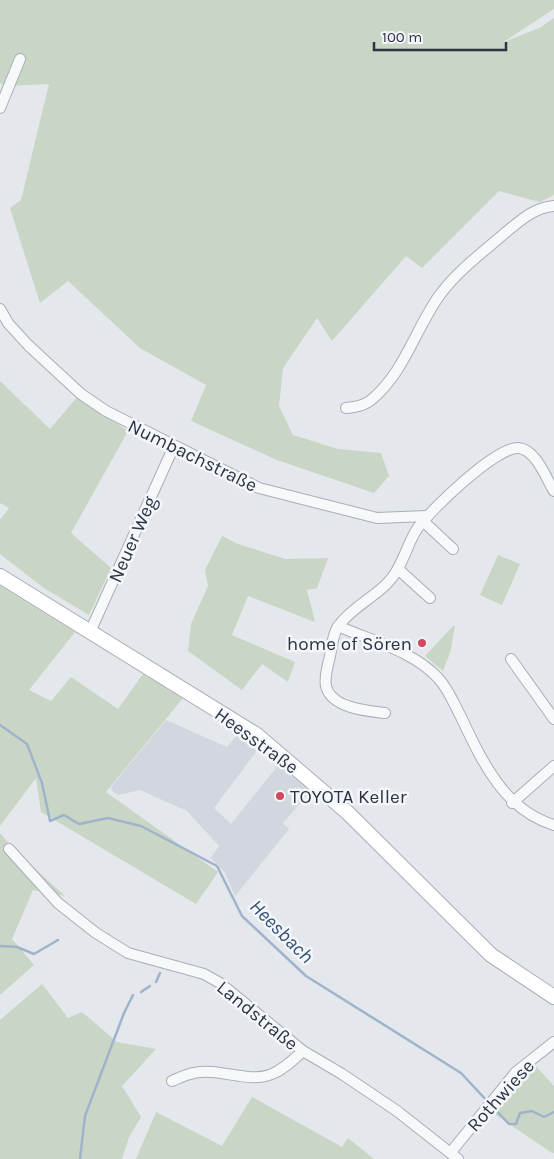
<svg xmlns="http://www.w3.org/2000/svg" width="554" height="1159" viewBox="0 0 554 1159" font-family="Karla,sans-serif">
	<rect width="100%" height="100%" fill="#e4e7ec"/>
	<!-- built -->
	<path fill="#d2d6de" d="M166,720L227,747L239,733L259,748L214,808L231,824L280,763L312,790L283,823L289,829L235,896L225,873L211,858L219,846L187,811L140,790L118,795L113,792L111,787Z"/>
	<!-- green -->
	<g fill="#c9d6c5">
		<path d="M0,0H554V9L502,43L541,27L554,18V195L540,202L499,191L422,268L406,256L332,341L317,318L283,368L279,406L293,435L338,449L381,453L389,476L374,493L277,460L191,421L206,385L140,348L68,281L40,303L10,208L21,200L49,84L7,86L0,83Z"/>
		<path d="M0,381L50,429L78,396L128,431L71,533L111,568L89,615L44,588L0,554V520L9,508L0,503Z"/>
		<path d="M222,536L238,544L285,559L328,558L317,588L307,590L315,622L248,596L232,635L295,662L288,682L262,664L242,690L188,651L191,624L208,586L205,570Z"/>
		<path d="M498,555L520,564L502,605L480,595Z"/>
		<path d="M0,586L75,632L29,690L51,701L71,677L118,709L143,674L183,698L106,792L218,872L196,904L41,812L36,778L0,826Z"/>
		<path d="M453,626H455L450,653L443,671L425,656Z"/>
		<path d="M0,833L14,850L65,896L33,890L12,939L34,965L0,995Z"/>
		<path d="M42,984L68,1018L82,1012L117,1042L156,1049L122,1086L141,1117L129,1137L122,1159H0V1020Z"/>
		<path d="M535,1065L554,1086V1153H552L493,1113Z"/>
		<path d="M252,1097L342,1147L348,1138L374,1159H136L156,1112L222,1146Z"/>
	</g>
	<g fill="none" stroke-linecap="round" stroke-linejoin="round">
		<!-- stream -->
		<g stroke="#9fb4cc" stroke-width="2.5">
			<path d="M0,725L27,744L42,783L50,821L64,815L79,824L108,818L141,826L217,866L242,916L306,976L461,1073L488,1102"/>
			<path d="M0,946L17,947L34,954L58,940"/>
			<path d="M156,982L160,973"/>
			<path d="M141,992L150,986"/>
			<path d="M492,1106L509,1124H516L520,1113L532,1111L544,1117L554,1112"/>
			<path d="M80,1159L85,1116L124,1013L133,995"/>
		</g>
		<defs>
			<g id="street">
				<path d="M0,108L20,59"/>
				<path d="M0,309L8,323L28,345L81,394L106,411L259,488L377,518L427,516"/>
				<path d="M346,408C355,407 364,406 371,400C404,373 415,330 439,296C456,272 483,252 505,233C521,220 533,208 554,206"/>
				<path d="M423,521L453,549"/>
				<path d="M398,569L430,598"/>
				<path d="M338,626C371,641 412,650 438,678C448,688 454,704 461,717C482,761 504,810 554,825"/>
				<path d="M90,632L174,446"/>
				<path d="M511,659L554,719"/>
				<path d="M385,713C367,711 331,708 326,686C324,677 328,665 330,656C332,647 333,631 340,624C356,603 385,593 397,570C405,557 409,541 417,529C430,510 498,445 519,448C536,450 546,478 554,491"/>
				<path d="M512,803L554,766"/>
				<path d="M9,849L58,903L96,933L128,953L204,974L220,983L303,1051L342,1074L397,1111L458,1159"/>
				<path d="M172,1081C179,1078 187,1074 194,1073C219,1067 248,1084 272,1074C284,1069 293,1060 303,1051"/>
				<path d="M451,1152L516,1072L554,1042"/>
			</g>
			<path id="secondary" d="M0,576L257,735L348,813L491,955L554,997"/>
		</defs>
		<!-- street casing -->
		<use href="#street" stroke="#a9aeb7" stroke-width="12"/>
		<!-- secondary casing -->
		<use href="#secondary" stroke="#a9aeb7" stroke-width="16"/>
		<!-- street -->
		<use href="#street" stroke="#f7f8fa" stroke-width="10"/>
		<!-- secondary -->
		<use href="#secondary" stroke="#fff" stroke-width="14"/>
	</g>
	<!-- markers -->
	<g fill="#d1495b" stroke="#f4f6f9" stroke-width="2">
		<circle cx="422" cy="643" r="5"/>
		<circle cx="280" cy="796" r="5"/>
	</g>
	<g text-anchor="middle" stroke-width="5" stroke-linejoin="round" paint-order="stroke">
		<!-- street labels -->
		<g font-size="19" fill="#2b3445" stroke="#f4f6f9">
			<text transform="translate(193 455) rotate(26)" y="7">Numbachstraße</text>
			<text transform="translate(132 539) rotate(-66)" y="7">Neuer Weg</text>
			<text transform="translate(257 740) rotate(36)" y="7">Heesstraße</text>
			<text transform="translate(258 1015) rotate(39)" y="7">Landstraße</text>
			<text transform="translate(500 1095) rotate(-48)" y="7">Rothwiese</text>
		</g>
		<!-- poi labels -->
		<g font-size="19" fill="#2b3445" stroke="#f4f6f9" text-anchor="end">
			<text x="412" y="650">home of Sören</text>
			<text x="290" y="803" text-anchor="start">TOYOTA Keller</text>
		</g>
		<!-- water labels -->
		<g font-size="20" font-style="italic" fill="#34527a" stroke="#f4f6f9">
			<text transform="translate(282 931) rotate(45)" y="7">Heesbach</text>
		</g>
	</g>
	<!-- scale -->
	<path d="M374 42v8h132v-8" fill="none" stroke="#2b3445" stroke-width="2.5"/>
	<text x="382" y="42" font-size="15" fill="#2b3445" stroke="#f4f6f9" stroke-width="4" paint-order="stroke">100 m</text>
</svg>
